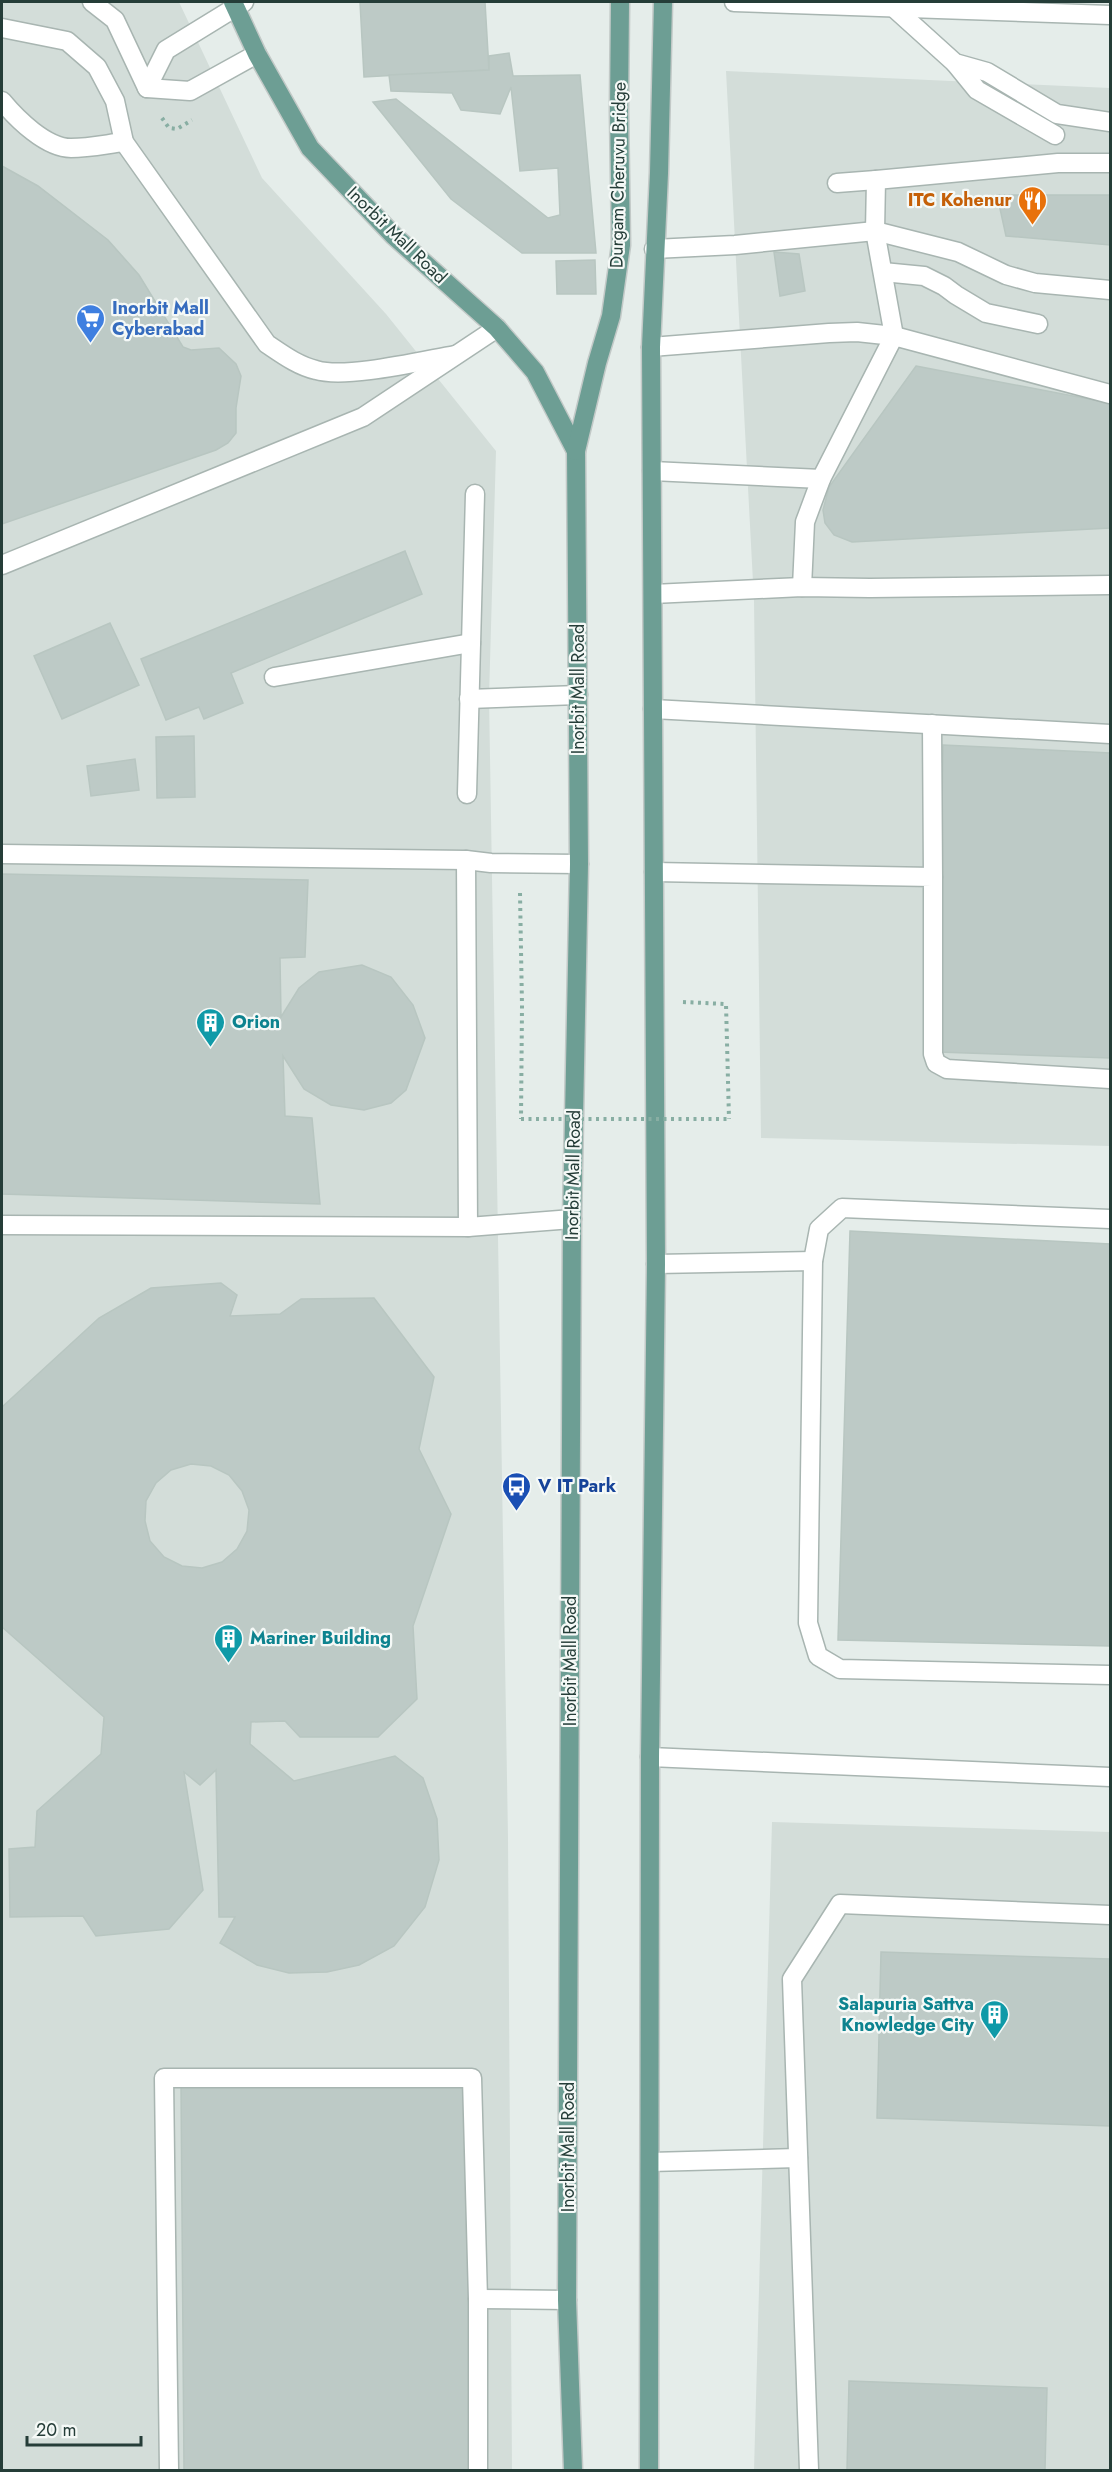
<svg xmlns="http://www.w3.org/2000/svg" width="1112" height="2472" viewBox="0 0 1112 2472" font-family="Jost,sans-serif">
	<rect width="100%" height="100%" fill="#e5edea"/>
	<!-- built -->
	<g fill="#d3ddd9">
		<path d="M2,2H179L262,178L386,314L496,451L489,697L508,1838L512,2470H2Z"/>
		<path d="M726,71L1110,88V1146L761,1138L754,601Z"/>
		<path d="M772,1822L1110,1832V2470H754Z"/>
	</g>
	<!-- building -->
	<g fill="#bdcac6" stroke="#b8c6c1" stroke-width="1.5" fill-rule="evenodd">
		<path d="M360,2H485L489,70L364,77Z"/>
		<path d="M509,53L513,76L580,75L596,253H522L451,199L373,102L396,99L548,218L560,215L558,168L520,171L511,87L500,114L461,110L452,93L391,91L389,75L489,70V56Z"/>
		<path d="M2,166L38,186L108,240L139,275L183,347L191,350L219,348L236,364L241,376L236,408V433L228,443L216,450L2,524Z"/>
		<path d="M997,195H1110V245L1006,236Z"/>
		<path d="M774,252L799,254L805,291L780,296Z"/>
		<path d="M595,260L596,294H557L556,261Z"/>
		<path d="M916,366L1110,403V528L852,542L834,535L825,523L823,510L829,487Z"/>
		<path d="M405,551L422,594L231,673L243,703L204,719L199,707L166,720L141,659Z"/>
		<path d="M110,623L139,685L62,719L34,656Z"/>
		<path d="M194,736L195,797L157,798L156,737Z"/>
		<path d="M943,745L1110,753V1058L938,1052Z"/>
		<path d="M135,759L139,790L91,796L87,766Z"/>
		<path d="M2,874L308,880L305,957L280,958L281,1017L299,988L319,972L362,965L391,977L413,1005L425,1038L406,1090L391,1103L364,1110L331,1105L304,1089L283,1056L285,1116L312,1118L320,1204L2,1194Z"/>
		<path d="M850,1231L1110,1244V1646L838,1640Z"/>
		<path d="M221,1283L237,1295L230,1316L280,1314L301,1299L374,1298L434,1377L419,1449L451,1514L413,1626L417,1699L378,1737H300L285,1721L251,1722L250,1744L294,1781L395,1756L423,1778L437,1819L439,1860L425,1907L394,1946L359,1965L327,1972L289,1973L257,1965L220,1943L235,1917H219L216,1770L200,1785L184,1772L203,1890L169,1929L96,1936L83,1916L10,1917L9,1849L35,1847L37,1811L101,1754L104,1717L2,1627V1407L99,1318L151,1288ZM191,1464L211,1466L229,1475L242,1491L249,1510L247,1531L237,1549L222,1562L202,1568L182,1566L164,1557L150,1541L145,1521L146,1501L156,1483L171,1470Z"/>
		<path d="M881,1952L1110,1959V2126L877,2118Z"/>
		<path d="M181,2085H469L471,2470H184Z"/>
		<path d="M849,2381L1047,2388L1045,2470H847Z"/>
	</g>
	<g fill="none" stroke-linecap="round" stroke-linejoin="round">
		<defs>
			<g id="minor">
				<path d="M92,2L115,20L147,88"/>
				<path d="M244,2L166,50L147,88L190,91L257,54"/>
				<path d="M734,2L1110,15"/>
				<path d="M893,7L955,63L987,72L1057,114L1110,122"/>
				<path d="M2,28L67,41L97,67L115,101L124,142L267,344C282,354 298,366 316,370C346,379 421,361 455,355"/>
				<path d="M955,63L977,90L1055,135"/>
				<path d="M2,101C17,119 46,148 71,148C89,148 107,144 124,142"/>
				<path d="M837,183L876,180"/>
				<path d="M654,249L735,245L875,231L958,252L1006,275L1035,283L1110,290"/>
				<path d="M883,272L924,276L944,286L956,295L986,313L1038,324"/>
				<path d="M651,347L829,333L857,332L894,336L1110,394"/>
				<path d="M652,471L821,479"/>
				<path d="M2,565L363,417L497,328"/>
				<path d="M802,587L805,522L821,479L894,336L875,231L876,180L1058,163H1110"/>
				<path d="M653,594L802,587L870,588L1110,585"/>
				<path d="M274,677L471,643"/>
				<path d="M469,699L578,695"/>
				<path d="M653,709L1110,734"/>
				<path d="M932,724L933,877"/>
				<path d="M467,794L475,494"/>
				<path d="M2,854L466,860L491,863L579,864"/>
				<path d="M466,860L468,1227"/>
				<path d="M654,872L933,877V1054L936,1063L947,1069L1110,1079"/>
				<path d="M1110,1219L842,1208L819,1229L813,1261L808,1623L818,1656L840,1669L1110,1675"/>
				<path d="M2,1225L468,1227L572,1219"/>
				<path d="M656,1264L813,1261"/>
				<path d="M650,1757L1110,1777"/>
				<path d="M650,2162L798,2158"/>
				<path d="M478,2299L567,2300"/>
				<path d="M169,2470L164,2078H472L478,2299V2470"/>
				<path d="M809,2470L792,1979L840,1904L1110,1915"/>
			</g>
			<g id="major">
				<path d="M233,2L257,54L310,148L394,236L497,328L535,372L576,451L579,864L572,1219L567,2300L573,2470"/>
				<path d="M576,451L597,363L611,316L621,245L619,111L620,2"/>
				<path d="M649,2470L650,1757L656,1264L651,347L659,173L663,2"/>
			</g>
		</defs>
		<!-- minor casing -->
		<use href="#minor" stroke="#a8b5b1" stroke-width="21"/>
		<!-- major casing -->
		<use href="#major" stroke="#c2c9c7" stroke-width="21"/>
		<!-- path -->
		<g stroke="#88aea3" stroke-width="4" stroke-dasharray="3 4.5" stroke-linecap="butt">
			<path d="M162,118L169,128L177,129L192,120"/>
			<path d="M520,893L522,1006L521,1119"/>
			<path d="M683,1002L726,1004L729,1119"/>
		</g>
		<!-- minor -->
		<use href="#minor" stroke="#fff" stroke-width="18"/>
		<!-- major -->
		<use href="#major" stroke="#6d9e94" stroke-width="18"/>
		<!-- path-bridge -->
		<path stroke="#88aea3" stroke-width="4" stroke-dasharray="3 4.5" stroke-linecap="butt" d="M521,1119H729"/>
	</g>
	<!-- icons -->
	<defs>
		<symbol id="restaurant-pin" viewBox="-11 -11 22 30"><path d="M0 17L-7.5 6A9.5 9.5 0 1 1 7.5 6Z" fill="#e8710a" stroke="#f5f9f7"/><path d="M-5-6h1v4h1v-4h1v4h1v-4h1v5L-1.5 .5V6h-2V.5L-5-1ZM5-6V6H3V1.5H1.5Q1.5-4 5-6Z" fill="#fff"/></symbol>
		<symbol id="supermarket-pin" viewBox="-11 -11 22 30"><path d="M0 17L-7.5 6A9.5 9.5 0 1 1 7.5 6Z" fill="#3f7fe0" stroke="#f5f9f7"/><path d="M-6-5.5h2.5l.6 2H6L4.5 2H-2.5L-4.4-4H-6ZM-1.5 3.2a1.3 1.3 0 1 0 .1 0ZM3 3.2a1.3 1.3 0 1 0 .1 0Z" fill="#fff"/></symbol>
		<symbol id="building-pin" viewBox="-11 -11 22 30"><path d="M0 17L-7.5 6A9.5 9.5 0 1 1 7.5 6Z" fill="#0f9aa8" stroke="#f5f9f7"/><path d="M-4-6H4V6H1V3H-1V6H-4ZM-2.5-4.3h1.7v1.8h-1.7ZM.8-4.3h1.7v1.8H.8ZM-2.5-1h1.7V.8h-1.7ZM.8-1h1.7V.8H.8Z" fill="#fff"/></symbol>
		<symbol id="bus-pin" viewBox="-11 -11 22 30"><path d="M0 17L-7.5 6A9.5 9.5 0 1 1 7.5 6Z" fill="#1a4fb4" stroke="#f5f9f7"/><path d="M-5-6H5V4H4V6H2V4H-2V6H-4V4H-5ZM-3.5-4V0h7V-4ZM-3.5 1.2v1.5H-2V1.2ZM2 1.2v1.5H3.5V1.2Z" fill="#fff"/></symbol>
	</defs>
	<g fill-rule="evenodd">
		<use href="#restaurant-pin" x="1016" y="184" width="33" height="45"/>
		<use href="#supermarket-pin" x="74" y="302" width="33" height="45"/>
		<use href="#building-pin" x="194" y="1006" width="33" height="45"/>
		<use href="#bus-pin" x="500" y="1470" width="33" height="45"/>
		<use href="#building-pin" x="212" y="1622" width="33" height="45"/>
		<use href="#building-pin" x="978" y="1998" width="33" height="45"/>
	</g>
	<g text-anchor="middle" stroke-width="4.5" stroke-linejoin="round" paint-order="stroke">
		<!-- street labels -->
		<g font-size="18" fill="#253d38" stroke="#f5f9f7">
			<text transform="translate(618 175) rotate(-89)" y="6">Durgam Cheruvu Bridge</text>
			<text transform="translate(397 235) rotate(44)" y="6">Inorbit Mall Road</text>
			<text transform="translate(578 689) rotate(-90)" y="6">Inorbit Mall Road</text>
			<text transform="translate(573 1175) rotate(-89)" y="6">Inorbit Mall Road</text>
			<text transform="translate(570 1661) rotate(-90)" y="6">Inorbit Mall Road</text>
			<text transform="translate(568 2147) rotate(-90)" y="6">Inorbit Mall Road</text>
		</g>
		<!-- food labels -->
		<g font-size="18" font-weight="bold" fill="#c56008" stroke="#f5f9f7" text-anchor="end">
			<text x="1012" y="206">ITC Kohenur</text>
		</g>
		<!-- shop labels -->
		<g font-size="18" font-weight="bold" fill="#366cbe" stroke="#f5f9f7" text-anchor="start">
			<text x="112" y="314">Inorbit Mall<tspan x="112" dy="21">Cyberabad</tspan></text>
		</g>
		<!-- culture labels -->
		<g font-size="18" font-weight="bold" fill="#0d838f" stroke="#f5f9f7" text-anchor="start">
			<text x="232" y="1028">Orion</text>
			<text x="250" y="1644">Mariner Building</text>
			<text x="974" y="2010" text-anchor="end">Salapuria Sattva<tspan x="974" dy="21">Knowledge City</tspan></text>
		</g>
		<!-- transit labels -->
		<g font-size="18" font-weight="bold" fill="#164399" stroke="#f5f9f7" text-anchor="start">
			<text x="538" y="1492">V IT Park</text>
		</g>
	</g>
	<!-- border -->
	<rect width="1112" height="2472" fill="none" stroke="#253d38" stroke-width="6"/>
	<!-- scale -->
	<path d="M27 2436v9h114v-9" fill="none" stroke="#253d38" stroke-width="3"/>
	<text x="36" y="2436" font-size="18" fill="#253d38" stroke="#f5f9f7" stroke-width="4.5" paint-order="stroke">20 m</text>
</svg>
